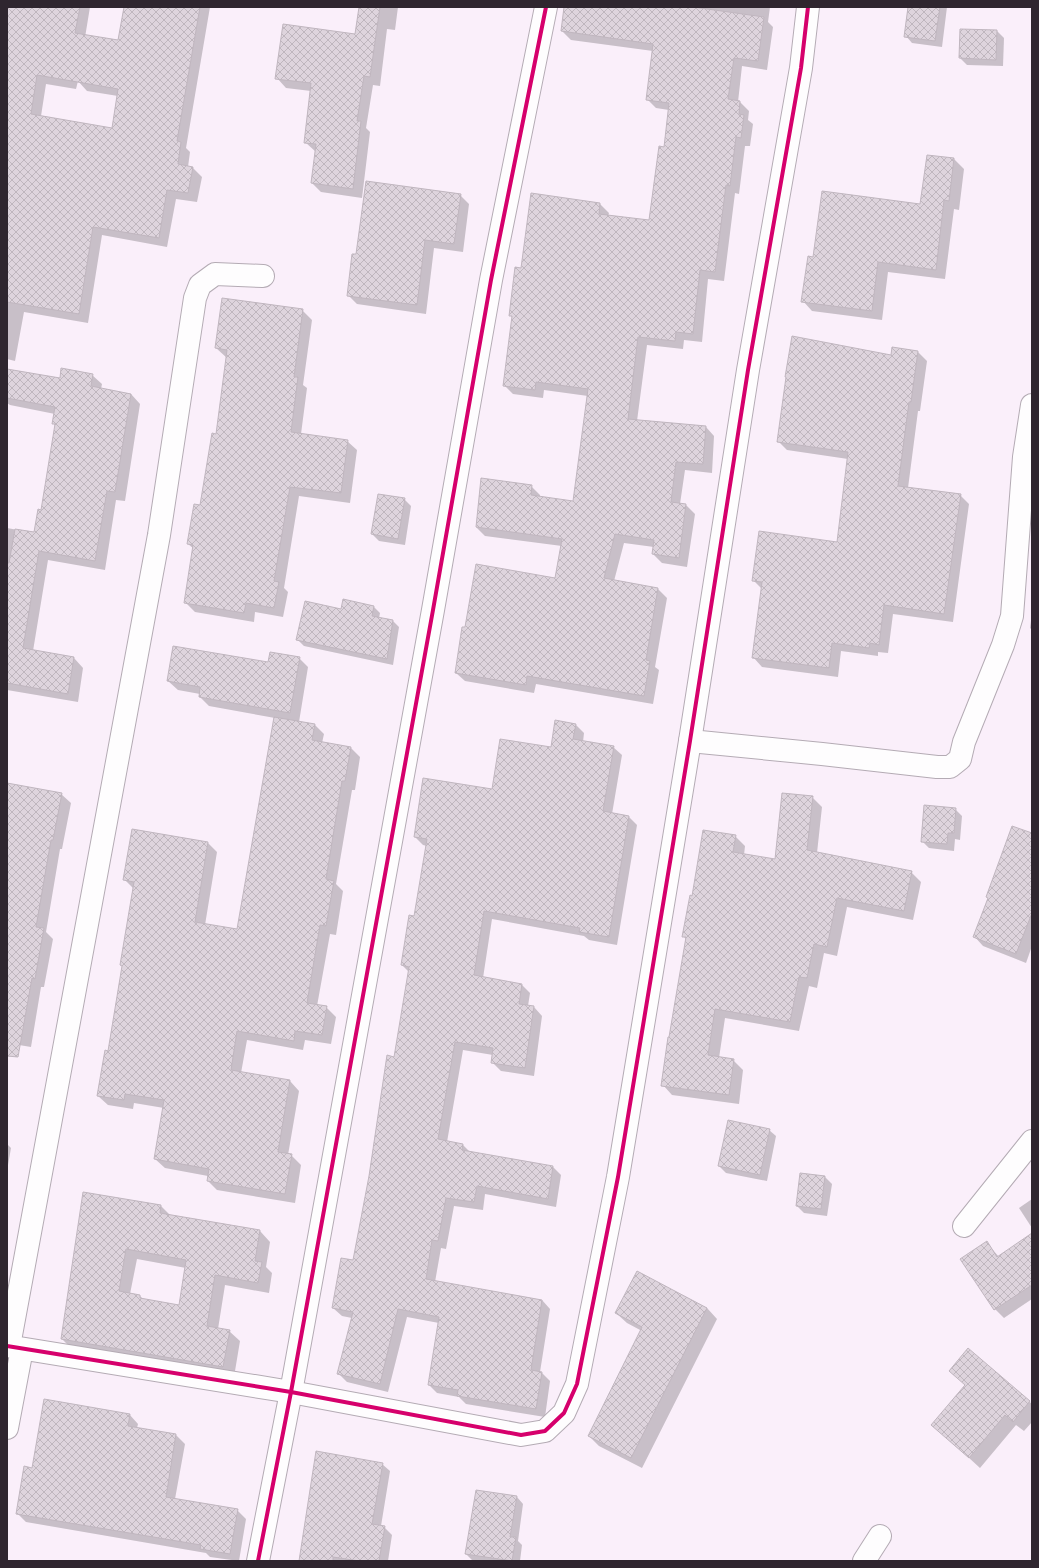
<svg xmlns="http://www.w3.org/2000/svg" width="1039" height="1568" viewBox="0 0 1039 1568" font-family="Commissioner,sans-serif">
	<defs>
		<pattern id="building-cross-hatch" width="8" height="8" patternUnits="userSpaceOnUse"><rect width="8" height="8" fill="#ded4dd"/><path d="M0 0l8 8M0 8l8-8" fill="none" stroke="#bfb6be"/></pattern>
	</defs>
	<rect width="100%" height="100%" fill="#faeffa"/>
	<!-- shadow -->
	<g fill="#0003" fill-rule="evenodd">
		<path d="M10,7H90L78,80L119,42L125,7H210L186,148L190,152L188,167H192L202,177L197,202L176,199L167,247L102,235L88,323L24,312L15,361L7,359V23ZM78,81L87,91L118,96L113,129L41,116L46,84L76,89Z"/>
		<path d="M360,7H398L395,30L387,29L380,86L373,85L366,128L370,132L362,198L321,192L312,183L316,152L305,142L311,91L286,88L277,78L356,35Z"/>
		<path d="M565,7H770L768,22L773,27L767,70L742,66L738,102H740L749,111L748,120L753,124L750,146H745L739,194L735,193L724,281L708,279L702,342L684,340L683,349L647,345L637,421L706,427L714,436L712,473L685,470L680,504L686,505L695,514L687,567L662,563L653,554L654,547L624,543L614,581L658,589L667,598L655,667L659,670L653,704L536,684L534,693L465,681L456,673L556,579L562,546L485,536L476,527L531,486L540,495V498L574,502L588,396L544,390L543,398L513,394L504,385L513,318L510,315L522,269L532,195L600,204L609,213L608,216L650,221L664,148L669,110L656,108L647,99L653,51L571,40L562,31Z"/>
		<path d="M909,7H947L942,47L912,43L906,36Z"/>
		<path d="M997,31L1004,38L1003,66L967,65L960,58Z"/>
		<path d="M928,156L954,159L964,169L959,210L954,209L945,279L888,272L882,320L812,311L803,301L814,258L921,205Z"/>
		<path d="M460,195L469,204L463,252L434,248L426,314L357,304L348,295L357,256Z"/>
		<path d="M302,310L312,320L303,385L307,388L301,434L347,441L357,450L350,503L299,496L284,588L288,592L283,617L255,612L254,622L195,612L185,602L194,549L188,544L201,506L217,435L227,358L216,348Z"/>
		<path d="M917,351L927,361L920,411H918L908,488L960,495L969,504L953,622L893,614L888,653L878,652V656L841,651L838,677L762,667L753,657L762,589L754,581L838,543L848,459L787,450L778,441L892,356Z"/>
		<path d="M7,370L60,380L92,375L102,384L101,389L131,394L140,404L125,501L116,500L105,570L48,560L33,651L74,658L83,668L78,702L7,690V528L35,533L42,511L56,426L53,423L55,414L10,405L7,403Z"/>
		<path d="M404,499L411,506L405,545L379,541L372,534Z"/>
		<path d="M374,607L380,613L379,618L393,621L399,627L393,665L304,646L298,640L341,610Z"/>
		<path d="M1032,613V630L1030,628Z"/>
		<path d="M299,658L308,667L299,722L314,724L324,734L322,743L351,748L360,757L355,790H352L336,884L343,891L336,935L330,934L317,1006L326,1007L336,1017L331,1044L305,1040L303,1050L247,1040L241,1073L290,1081L299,1091L288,1155H291L301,1165L295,1203L217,1190L208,1181V1176L165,1168L155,1159L164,1108L134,1103L133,1109L108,1105L98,1096L109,1052L134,889L125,880L208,843L217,852L205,925L238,930L275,718L209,706L200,697V694L178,690L168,681Z"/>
		<path d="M576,725L584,733L583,742L613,747L622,755L612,814L629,817L637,825L617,945L589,940L584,936L492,919L483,978L522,985L530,993L528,1006L534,1007L542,1016L534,1076L501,1071L492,1062L493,1055L463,1050L447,1142L463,1145L470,1152L553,1167L561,1175L556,1207L485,1194L483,1210L454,1206L446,1249L441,1248L435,1282L542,1300L550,1309L540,1372L542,1373L550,1381L545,1417L466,1404L459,1397L437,1393L429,1385L439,1323L407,1317L388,1392L347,1382L338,1373L352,1318L342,1316L333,1308L354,1261L395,1058L409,972L402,965L415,917L427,846L423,845L415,837L493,790L551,748Z"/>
		<path d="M7,784L61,794L71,803L62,849H60L46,932L53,939L44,987H41L31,1047L7,1043Z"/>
		<path d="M812,797L822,807L817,853L911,872L921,882L913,920L847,907L837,956L824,953L817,988L809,986L799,1031L725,1018L719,1058L733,1060L743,1070L739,1104L672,1095L663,1085L686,939L683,936L693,897L735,836L745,846L744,855L775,860Z"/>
		<path d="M955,809L962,816L960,840L955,839L954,851L929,848L922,841Z"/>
		<path d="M1032,834V946L1026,963L983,946L974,936Z"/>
		<path d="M769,1130L776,1136L767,1181L726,1173L719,1166Z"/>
		<path d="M7,1144L11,1148L7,1171Z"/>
		<path d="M825,1177L832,1184L827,1216L804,1213L797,1206Z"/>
		<path d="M84,1193L161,1206L170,1215L260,1231L270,1242L266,1267L272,1273L269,1293L225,1285L218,1329L229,1331L240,1341L234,1377L72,1349L62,1339ZM137,1259L186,1268L180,1306L144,1300L140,1296L130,1294Z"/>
		<path d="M1032,1199V1228L1019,1208Z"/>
		<path d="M1032,1234V1299L1004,1318L995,1309L962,1260L987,1243L999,1257Z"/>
		<path d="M637,1272L707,1308L717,1319L642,1468L599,1446L589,1436L642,1331L627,1323L616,1313Z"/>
		<path d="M968,1349L1032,1404V1422L1024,1431L1016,1425L980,1468L933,1425L966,1386Z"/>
		<path d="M129,1414L138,1424L137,1428L176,1435L185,1444L175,1499L237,1510L246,1519L239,1561L210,1557L206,1553L26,1522L17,1513L33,1469Z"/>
		<path d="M382,1464L390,1471L381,1526L384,1527L392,1535L388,1561H300Z"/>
		<path d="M517,1497L523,1504L518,1541L522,1545L520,1561H473L466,1554Z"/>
	</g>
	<!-- building -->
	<g fill="url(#building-cross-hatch)" stroke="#c0b6bf" fill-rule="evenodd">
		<path d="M7,7H80L75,33L118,40L124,7H200L177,141L181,142L178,164L193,167L188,193L167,190L159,238L93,227L79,314L7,302ZM37,75L118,89L112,128L31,114Z"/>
		<path d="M359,7H380L370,77L364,76L357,121H361L353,189L311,183L316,144L304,143L311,83L275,79L283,24L355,34Z"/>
		<path d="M564,7H693L764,17L758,61L734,58L728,99L740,101L739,114L744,115L741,138L736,137L730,186L726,185L715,272L700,270L693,334L676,332L675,341L638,337L628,419L706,426L703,464L676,462L671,502L686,504L679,558L652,554L654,540L615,534L604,578L658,588L646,660L650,661L644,696L527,676L526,685L455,673L462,627H465L476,564L555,578L562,539L476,527L481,478L532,485L531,495L573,501L588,389L536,382L535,390L503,386L512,316H509L515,267L521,268L531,193L600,203L599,214L649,220L659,146L664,147L669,103L646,100L653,44L561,31Z"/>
		<path d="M908,7H940L935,41L904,37Z"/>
		<path d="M960,29L997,30L996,60L959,58Z"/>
		<path d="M927,155L954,158L949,201L944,200L936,270L878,262L872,311L801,302L808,256L813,257L822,191L920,204Z"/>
		<path d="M366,181L461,194L454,244L425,240L417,305L347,296L352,254H356Z"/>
		<path d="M222,298L303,309L294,377H298L291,432L348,440L341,493L290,487L274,581L279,582L274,608L246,603L244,613L184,603L193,545L187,544L194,504L200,505L212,433L216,434L227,350L215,348Z"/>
		<path d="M792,336L891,355L892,347L918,351L911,402H909L898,486L961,494L944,614L884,605L879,645L870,643L869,648L832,643L829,668L752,658L762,582L752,581L759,531L837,542L848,452L777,442L786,377H785Z"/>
		<path d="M61,368L93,374L91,386L131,394L115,492L107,491L95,561L39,551L23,648L74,657L68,694L7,683V563H9L15,529L34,532L38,509L41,510L55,424H52L55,407L7,398V369L60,378Z"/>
		<path d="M378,494L405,498L398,539L371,534Z"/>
		<path d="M343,599L374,606L372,616L393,620L387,659L296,640L305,601L341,609Z"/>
		<path d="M173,646L268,662L270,652L300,657L290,713L199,697L200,687L167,681Z"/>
		<path d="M274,717L315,724L312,740L351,747L345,781H342L326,879L334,881L326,926L320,925L307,1003L327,1006L322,1035L295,1031L294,1041L237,1031L231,1070L290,1080L278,1152L292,1154L285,1194L207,1181L209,1169L154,1159L164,1100L125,1094L124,1100L97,1096L105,1050L108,1051L122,966L120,965L134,882L123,880L132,829L208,842L195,922L237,929Z"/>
		<path d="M555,720L576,724L573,739L614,746L603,811L629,816L609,937L579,932L580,928L484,911L474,975L522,984L519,1004L534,1006L525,1068L491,1063L493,1048L455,1042L438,1139L463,1144L462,1150L553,1166L548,1199L477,1186L474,1202L446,1198L438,1241L432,1240L426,1279L542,1300L531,1370L542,1372L536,1409L457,1396L458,1390L428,1385L439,1317L398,1309L380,1384L337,1374L353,1312L332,1308L341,1258L353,1260L369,1176L387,1055L394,1057L409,967L401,965L409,915L414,916L427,839L414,837L423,778L492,789L500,739L551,747Z"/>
		<path d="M7,783L62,793L53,840H51L36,927L44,928L35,979L32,978L18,1057L7,1056Z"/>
		<path d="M782,793L813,796L807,850L912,871L904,911L837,898L827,947L814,944L807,978L799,977L790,1022L715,1009L708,1055L734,1059L729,1095L661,1086L668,1037H669L686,937H682L690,895L692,896L703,830L736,835L733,852L775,859Z"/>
		<path d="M924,805L956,808L954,833H948L947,844L921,842Z"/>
		<path d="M1012,826L1032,833V913L1016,954L973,937L988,898L986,897Z"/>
		<path d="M728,1120L770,1129L760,1175L718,1166Z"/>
		<path d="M800,1173L825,1176L821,1209L796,1206Z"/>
		<path d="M83,1192L161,1205L160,1213L260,1230L255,1261L262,1262L258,1283L215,1275L207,1326L230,1330L223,1367L61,1339ZM126,1249L186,1260L179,1305L140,1298V1295L119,1291Z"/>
		<path d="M1032,1233V1285L994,1310L960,1259L987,1241L997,1257Z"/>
		<path d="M637,1271L707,1308L631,1458L588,1436L642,1327L615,1313Z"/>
		<path d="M968,1348L1030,1401L1013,1422L1005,1415L969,1458L931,1425L965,1385L949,1371Z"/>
		<path d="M44,1399L130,1414L128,1426L176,1434L166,1497L238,1509L230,1554L200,1549L201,1545L16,1514L24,1466L32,1468Z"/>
		<path d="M316,1451L383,1463L372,1524L385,1526L379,1561H359L333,1557V1561H299Z"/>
		<path d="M476,1490L517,1496L510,1537H516L512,1561L465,1554Z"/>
	</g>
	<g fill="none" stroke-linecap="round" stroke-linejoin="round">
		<defs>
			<g id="minor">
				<path d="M690,741L822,754L937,767H950L960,759L964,742L1003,645L1012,616L1024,457L1032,405"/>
				<path d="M964,1226L1032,1141"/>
				<path d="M7,1346L291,1392L521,1435L545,1431L564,1413L577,1384L618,1177L690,741L748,370L801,68L808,7"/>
				<path d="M9,1346L159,535L195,298L200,285L215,274L263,276"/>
				<path d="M7,1428L22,1349"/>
				<path d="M258,1561L291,1392L433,610L491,280L546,7"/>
				<path d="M864,1561L880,1536"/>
			</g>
		</defs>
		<!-- minor casing -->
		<use href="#minor" stroke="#b4abb4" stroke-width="24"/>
		<!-- minor -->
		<use href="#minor" stroke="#fefdfe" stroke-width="22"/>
		<defs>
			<g id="cycleway">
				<path d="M7,1346L291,1392L521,1435L545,1431L564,1413L577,1384L618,1177L690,741L748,370L801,68L808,7"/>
				<path d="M258,1561L291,1392L433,610L491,280L546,7"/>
			</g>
		</defs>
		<!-- cycleway casing -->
		<use href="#cycleway" stroke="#fff" stroke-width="6"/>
		<!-- cycleway -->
		<use href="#cycleway" stroke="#d6006c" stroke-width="4"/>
	</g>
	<!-- border -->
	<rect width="1039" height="1568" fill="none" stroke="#2f262f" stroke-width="16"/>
</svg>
